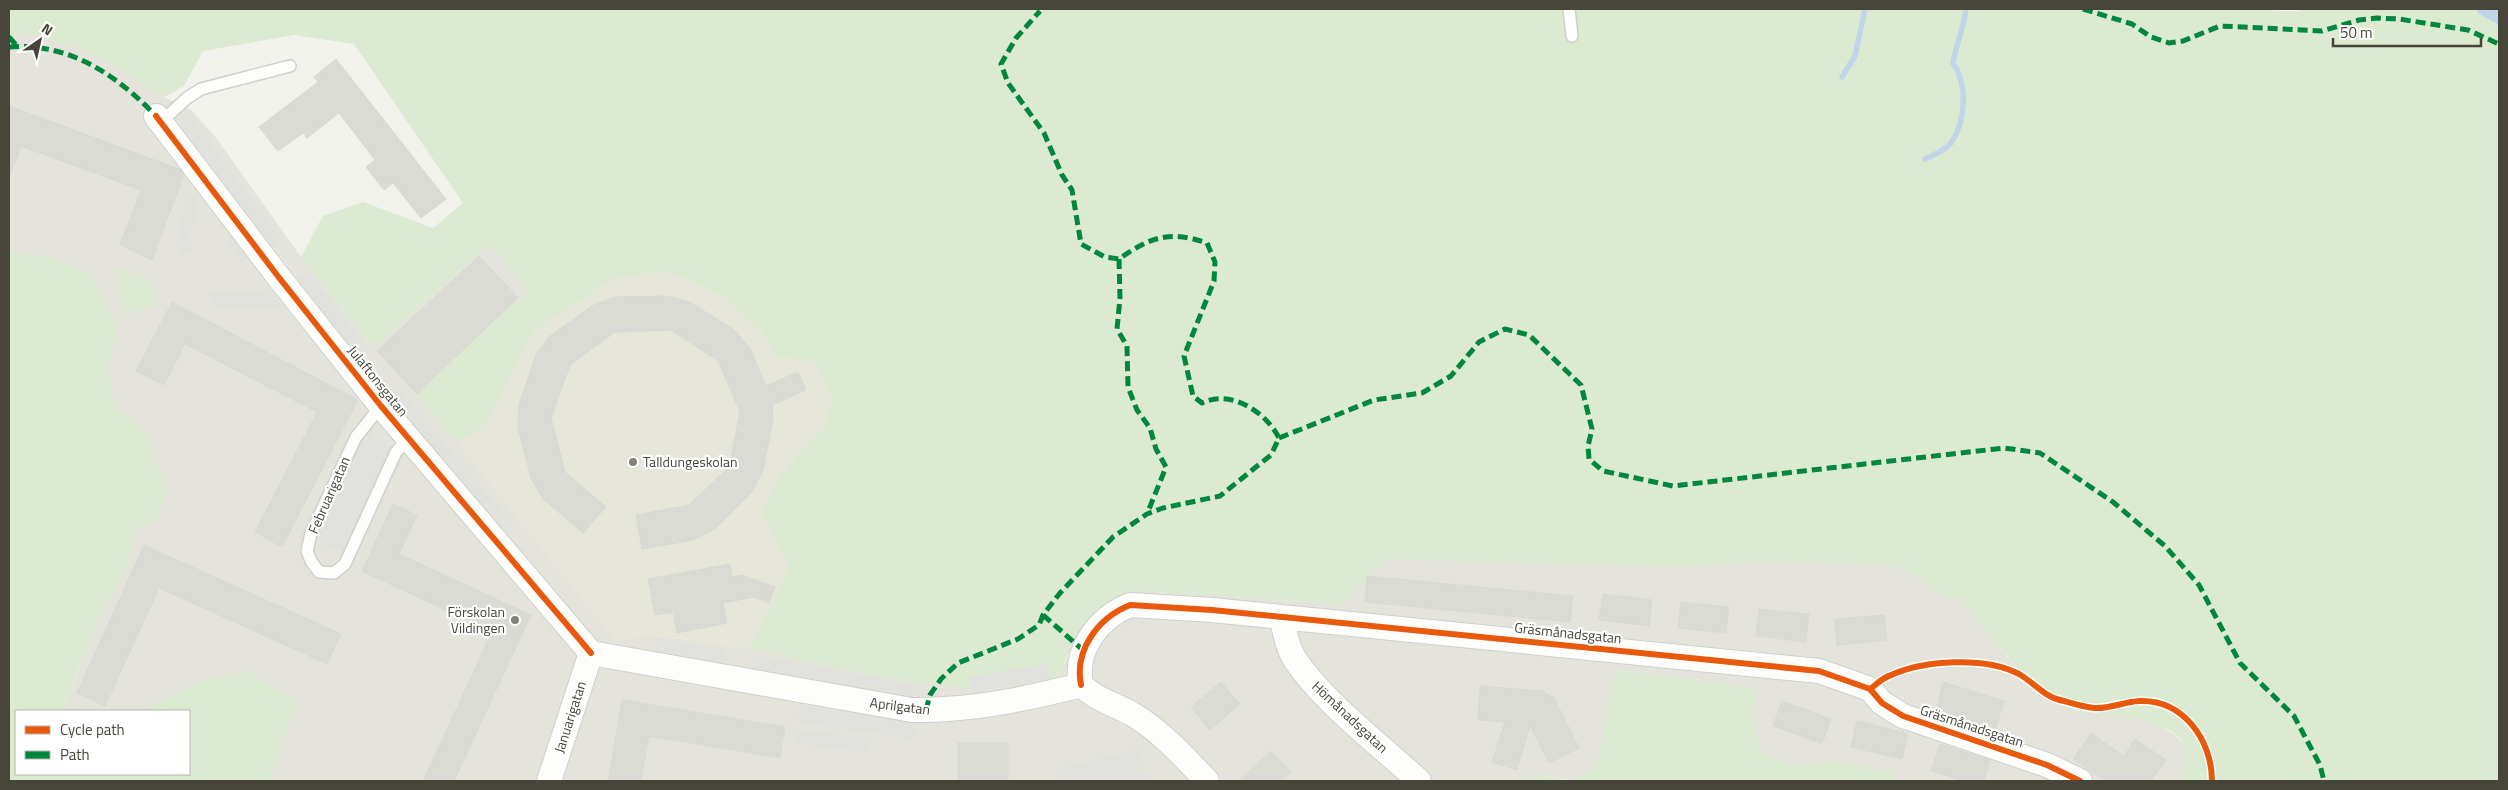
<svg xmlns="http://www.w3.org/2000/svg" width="2508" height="790" viewBox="0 0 2508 790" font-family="'Titillium Web',sans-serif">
	<rect width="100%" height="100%" fill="#f2f2ed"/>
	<!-- residential -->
	<path fill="#e5e4dc" d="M26,32L100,57L164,97L192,111L217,139L301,257L373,348L457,441L616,640L650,635L748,648L881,675L1055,679L1089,621L1104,605L1119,596L1138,591L1341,604L1386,559L1683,567L1758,561L1884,564L1915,574L1943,596L1958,598L2038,693L2075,710L2135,718L2157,724L2174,734L2185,745L2187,764L2180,781H1898L1890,772L1832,761L1795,766L1761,753L1753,720L1756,690L1724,683L1616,670L1600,750L1594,768L1575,781L1530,774L1529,781H269L297,701L199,682L142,711H71L64,706L101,611L129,564L134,528L159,517L145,432L113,405L109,366L117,325L23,255L9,252V37Z"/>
	<!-- industrial -->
	<path fill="#e5e3de" d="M489,244L528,290L416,396L373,348Z"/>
	<!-- education -->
	<path fill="#e7e6da" d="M667,271L725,297L761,331L778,358L812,360L834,398L826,422L774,484L778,542L788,563L781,588L748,648L650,635L616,640L457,441L483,426L534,331L614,279Z"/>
	<!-- green -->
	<g fill="#dbead0">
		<path d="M9,9H2265L2278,11H2299L2300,9H2476L2479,14L2499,25V781H2180C2184,770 2188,760 2185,748C2178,717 2101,715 2076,710C2063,707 2050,699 2038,692L1958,598L1943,596L1915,574L1884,564L1758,561L1683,567L1386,559L1341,604L1138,591C1088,605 1078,637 1055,680C968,705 837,666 748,648L781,588L788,563L763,513L774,484L826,422L833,398L812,360L778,358L761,331L725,297L667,271L614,279L534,331L483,427L457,441L416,396L528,290L489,244L373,348L301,257L323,216L363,202L433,228L463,203L354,44L294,35L203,51L184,86L164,97L100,57L26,32L9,37Z"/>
		<path d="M9,252L55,258L91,275L117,325L109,366L113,405L145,432L166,488L159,517L134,529L129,564L101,611L64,705L71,711H16V774H189V711H142L199,682L245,670L297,701L269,781H9Z"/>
		<path d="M119,268L144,276L158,299L157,302L126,316L119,290L117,269Z"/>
		<path d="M1615,670L1724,683L1756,690L1753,720L1761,753L1795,766L1832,761L1890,772L1898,781H1575L1594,768L1600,750Z"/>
		<path d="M1530,774L1570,781H1529Z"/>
	</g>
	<!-- parking -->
	<g fill="#e1e1dd">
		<path d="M189,116L283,240L271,249L177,126Z"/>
		<path d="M187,197L199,200L190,234L189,241L193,248L182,254L176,245Z"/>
		<path d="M231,235L248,258L242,262L225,240Z"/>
		<path d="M310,272L369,350L358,358L299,280Z"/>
		<path d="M207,291L272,293L284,309L218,307Z"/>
		<path d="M399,390L509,521L498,530L388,399Z"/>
		<path d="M364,435L391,447L341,554L315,541Z"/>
		<path d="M657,638L726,651L723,666L655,652Z"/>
		<path d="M753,655L915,685L912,701L750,671Z"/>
		<path d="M1047,664L1050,680L972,692L969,677Z"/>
		<path d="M800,706L917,723L914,739L798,722Z"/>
		<path d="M798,730L870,739L868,753L796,743Z"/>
		<path d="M1139,749L1147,781H1057L1054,770Z"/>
	</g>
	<!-- water -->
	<path fill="#c3d4ea" d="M2476,9H2499V25L2479,14Z"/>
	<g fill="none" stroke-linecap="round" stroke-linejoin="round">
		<!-- stream -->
		<g stroke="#c3d4ea" stroke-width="5.5">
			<path d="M1842,77L1855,56L1865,9"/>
			<path d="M1925,159C1932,155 1947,150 1951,143C1966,121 1968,85 1953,63C1956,44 1964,28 1966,9"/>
		</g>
	</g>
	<!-- building -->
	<g fill="#dbdbd6" stroke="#dad9d3">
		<path d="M336,59L446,199L421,218L393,183L384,190L366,167L375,160L339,113L307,138L303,133L278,151L259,127L318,82L314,77Z"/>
		<path d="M9,106L179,169L184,175L152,260L120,245L141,190L21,146L11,174L9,173Z"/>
		<path d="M479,256L518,298L417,394L377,351Z"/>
		<path d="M667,296L690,302L734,330L750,348L766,386L798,372L806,390L772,405L773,420L763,471L751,493L715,529L693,540L642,549L636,515L689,505L729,467L740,412L718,361L671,330L615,332L570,365L551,418L565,472L606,507L583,533L543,499L531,478L518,428L519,404L536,355L550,336L592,306L615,297Z"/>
		<path d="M172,302L358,400L282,547L255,532L317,412L185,344L164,385L136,371Z"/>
		<path d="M393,504L417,515L399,554L531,615L454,781H423L492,632L362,571Z"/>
		<path d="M144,545L341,634L327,664L159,588L105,706L77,693Z"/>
		<path d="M730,564L732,577L743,575L775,587L769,603L754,597L723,603L727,623L677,633L673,612L655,615L648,579Z"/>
		<path d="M1367,576L1573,596L1570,622L1365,602Z"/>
		<path d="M1603,594L1652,600L1649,626L1599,620Z"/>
		<path d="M1681,602L1729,607L1726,633L1678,628Z"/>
		<path d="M1759,609L1809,614L1806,642L1756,636Z"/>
		<path d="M1884,615L1887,640L1837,645L1834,619Z"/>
		<path d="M1221,682L1240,704L1210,730L1191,707Z"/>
		<path d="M1943,682L2004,701L1995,730L1936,712Z"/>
		<path d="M1480,686L1543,691L1554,698L1579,748L1549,763L1530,726L1517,770L1492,762L1505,722L1478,720Z"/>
		<path d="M622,700L785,727L780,758L649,736L641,781H608Z"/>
		<path d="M1782,701L1831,719L1822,744L1773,726Z"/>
		<path d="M1857,721L1908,733L1902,759L1851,747Z"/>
		<path d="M2091,733L2124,756L2135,739L2166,760L2151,781H2106L2073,759Z"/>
		<rect x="958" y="743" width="50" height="38"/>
		<path d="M1940,744L1990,760L1984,781H1963L1931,771Z"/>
		<path d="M1271,751L1291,772L1281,781H1238Z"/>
	</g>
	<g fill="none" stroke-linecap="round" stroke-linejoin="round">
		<defs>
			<g id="service">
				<path d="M1569,9L1572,36"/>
				<path d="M161,122L187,98L201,89L290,66"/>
				<path d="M381,406L356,437L311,533L307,551L311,561L319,572L334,573L345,564L396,452L408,439"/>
			</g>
			<g id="minor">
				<path d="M156,116L277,275L381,406L591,653"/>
				<path d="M1282,618C1284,631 1287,646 1294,658C1322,701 1380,745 1419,781"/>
				<path d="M591,653L912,710C970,711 1026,699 1081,685"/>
				<path d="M1081,685C1074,650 1098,618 1130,605L1212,610L1819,671L1870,689L1882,703L1903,716L2047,765L2080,781"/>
				<path d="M1081,685C1097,700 1114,704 1132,714C1161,731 1184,757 1207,781"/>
				<path d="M549,781L591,653"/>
			</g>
		</defs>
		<!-- service casing -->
		<use href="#service" stroke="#d0cfcb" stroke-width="14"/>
		<!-- minor casing -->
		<use href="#minor" stroke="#d0cfcb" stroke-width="26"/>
		<!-- service -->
		<use href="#service" stroke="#fdfdfc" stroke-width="11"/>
		<!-- minor -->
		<use href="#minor" stroke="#fdfdfc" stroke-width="24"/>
		<!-- quiet -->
		<g stroke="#00873e" stroke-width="5" stroke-dasharray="10 5" stroke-linecap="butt">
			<path d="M2083,9L2132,24L2151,37L2169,43L2183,41L2220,26L2322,31L2359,20L2377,18L2399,19L2468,30L2499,44"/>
			<path d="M9,37L17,46"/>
			<path d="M9,47C68,42 117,75 156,116"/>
			<path d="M1119,259L1120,298L1117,329L1127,346L1128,387L1137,410L1150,428L1156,449L1166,467L1147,514"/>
			<path d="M1279,438L1374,400L1422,393L1451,376L1479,342L1505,329L1529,335L1581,385L1592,429L1588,446L1589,459L1603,471L1673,486L2004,448L2040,453L2113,502L2165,546L2199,585L2240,663L2294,716L2320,765L2324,781"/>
			<path d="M1043,615L1084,651"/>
			<path d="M926,710L930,695L941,679L958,663L1018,639L1039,625L1043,615L1060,593L1113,537L1147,514L1163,508L1220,496L1271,455L1279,438C1266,412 1231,389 1202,403L1193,396L1184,356L1214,281L1215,262L1207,243C1170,230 1150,237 1119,259L1105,257L1081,244L1072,190L1062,175L1044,133L1008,83L1001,64L1016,38L1040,11"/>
		</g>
		<defs>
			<g id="cycleway">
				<path d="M156,116L277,275L381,406L591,653"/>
				<path d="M1081,685C1074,650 1098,618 1130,605L1212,610L1819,671L1870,689L1882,703L1903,716L2047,765L2080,781"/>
				<path d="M1870,689C1876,685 1882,678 1889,676C1923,660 1985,656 2019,674C2033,682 2045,697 2060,700C2071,703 2083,707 2094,708C2109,709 2124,702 2139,701C2183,699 2212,740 2212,781"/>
			</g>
		</defs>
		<!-- cycleway casing -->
		<use href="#cycleway" stroke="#fff" stroke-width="9"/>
		<!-- cycleway -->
		<use href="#cycleway" stroke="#e8590c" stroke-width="6"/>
	</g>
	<!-- markers -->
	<g fill="#838179" stroke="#fff" stroke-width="2">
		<circle cx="633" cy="462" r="5"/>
		<circle cx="515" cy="620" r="5"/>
	</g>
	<g text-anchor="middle" stroke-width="4.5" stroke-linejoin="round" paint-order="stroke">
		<!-- street labels -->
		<g font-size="14" fill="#47443a" stroke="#fff">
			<text transform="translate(378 381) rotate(51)" y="5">Julaftonsgatan</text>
			<text transform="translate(329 495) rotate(-66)" y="5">Februarigatan</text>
			<text transform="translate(1568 633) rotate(6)" y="5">Gräsmånadsgatan</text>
			<text transform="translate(900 706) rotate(7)" y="5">Aprilgatan</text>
			<text transform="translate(570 717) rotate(-72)" y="5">Januarigatan</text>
			<text transform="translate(1350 717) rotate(43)" y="5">Hömånadsgatan</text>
			<text transform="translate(1972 726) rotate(18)" y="5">Gräsmånadsgatan</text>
		</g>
		<!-- poi labels -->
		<g font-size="14" fill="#47443a" stroke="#fff" text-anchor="start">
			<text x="643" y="467">Talldungeskolan</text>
			<text x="505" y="617" text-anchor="end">Förskolan<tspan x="505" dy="16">Vildingen</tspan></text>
		</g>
	</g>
	<!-- border -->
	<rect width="2508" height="790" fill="none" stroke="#47443a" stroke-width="20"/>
	<!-- legend -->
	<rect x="15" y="710" width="175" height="65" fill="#ffffff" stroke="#b5b4b0"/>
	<rect x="25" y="726" width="25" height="8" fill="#e8590c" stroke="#b5b4b0"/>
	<text x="60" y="735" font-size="15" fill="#47443a">Cycle path</text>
	<rect x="25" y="751" width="25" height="8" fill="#00873e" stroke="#b5b4b0"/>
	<text x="60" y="760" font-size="15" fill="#47443a">Path</text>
	<!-- north arrow -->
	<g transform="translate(40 40) rotate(34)" stroke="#ffffff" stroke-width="4" paint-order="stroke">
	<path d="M0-4L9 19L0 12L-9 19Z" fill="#47443a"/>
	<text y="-8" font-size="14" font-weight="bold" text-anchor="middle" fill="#47443a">N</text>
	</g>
	<!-- scale -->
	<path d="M2333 38v8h148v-8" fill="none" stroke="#47443a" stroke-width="2.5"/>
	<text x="2340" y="38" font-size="15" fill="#47443a" stroke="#ffffff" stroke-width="4" paint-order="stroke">50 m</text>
</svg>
